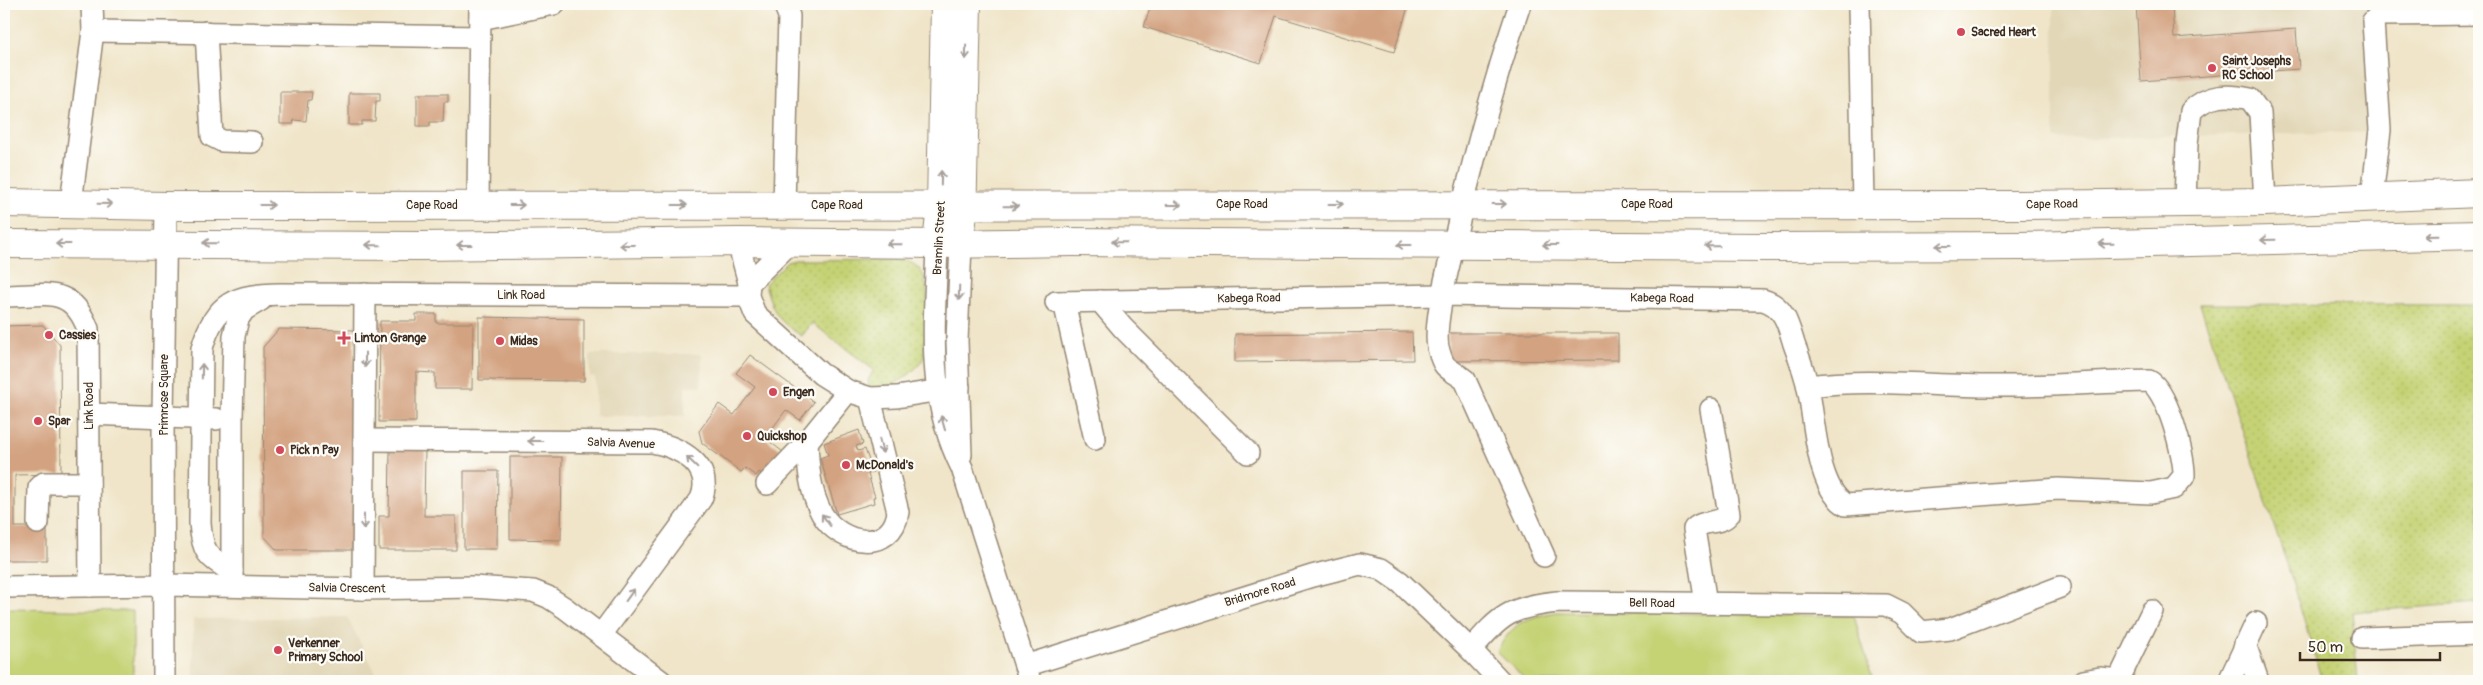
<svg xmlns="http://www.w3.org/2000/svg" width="2483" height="685" viewBox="0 0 2483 685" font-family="Pangolin,sans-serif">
	<defs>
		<pattern id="grass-dots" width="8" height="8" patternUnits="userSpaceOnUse" patternTransform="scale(1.25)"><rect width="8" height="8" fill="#c5d375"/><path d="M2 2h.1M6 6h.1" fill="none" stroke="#aab565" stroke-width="1.8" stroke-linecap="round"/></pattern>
	</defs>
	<rect width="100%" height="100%" fill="#fdfcf7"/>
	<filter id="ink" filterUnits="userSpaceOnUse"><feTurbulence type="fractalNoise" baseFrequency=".02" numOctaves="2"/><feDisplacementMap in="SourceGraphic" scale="10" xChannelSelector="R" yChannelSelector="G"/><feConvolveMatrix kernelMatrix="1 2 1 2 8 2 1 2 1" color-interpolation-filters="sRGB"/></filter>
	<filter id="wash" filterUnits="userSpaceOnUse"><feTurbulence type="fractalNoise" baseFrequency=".0096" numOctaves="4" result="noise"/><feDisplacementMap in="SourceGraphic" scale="20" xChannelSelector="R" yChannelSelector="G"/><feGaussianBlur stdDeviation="1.12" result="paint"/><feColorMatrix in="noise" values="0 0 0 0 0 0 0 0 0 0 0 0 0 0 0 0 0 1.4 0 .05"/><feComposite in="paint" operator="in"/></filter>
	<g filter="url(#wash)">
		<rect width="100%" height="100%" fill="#f0e5c9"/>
		<!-- built -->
		<g fill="#e2d7b7">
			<path d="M2054,4H2367L2374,132L2054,139Z"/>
			<path d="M590,354H702L701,386H685V416H595V377L590,376Z"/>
			<path d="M347,617L380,681H193V619Z"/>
		</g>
		<!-- grass -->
		<g fill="url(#grass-dots)" stroke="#807e4a">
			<path d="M795,260L897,259C906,260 915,263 921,271C932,285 925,338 924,357C917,372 886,395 869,386L868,380L874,370L812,323L802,336C777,321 773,312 765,284L787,262Z"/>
			<path d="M2200,304L2479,305V603L2352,612L2358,681H2322L2288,567Z"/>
		</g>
		<!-- park -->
		<g fill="#c5d375" stroke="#807e4a">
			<path d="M4,609L133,611V681H4Z"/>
			<path d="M1557,612L1854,616L1873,681H1527L1497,652C1511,623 1527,617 1557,612Z"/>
		</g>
		<g id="blocks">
			<!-- building -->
			<g fill="#d3a280">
				<path d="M1151,4H1409L1394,52L1276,16L1261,63L1144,27Z"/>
				<path d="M2136,4H2172L2174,38L2296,29L2299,69L2141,81Z"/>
				<path d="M280,92H312L311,100H308L306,121L293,120L294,124H280Z"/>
				<path d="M349,93H380V101H376L375,121H362V125H349Z"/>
				<path d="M417,94H448V102H444L443,122H430V126H417Z"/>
				<path d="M416,314H436V323H473L472,389H435V373L416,372V422H379L380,321H416Z"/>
				<path d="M479,317L584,319V381L479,380Z"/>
				<path d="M43,325L60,345L61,474L15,475V527H47V560H4V326Z"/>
				<path d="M279,329L354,330V550H277L264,536L263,347Z"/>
				<path d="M1412,332L1413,360L1235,362V334Z"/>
				<path d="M1448,333H1618V360L1448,361Z"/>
				<path d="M750,355L814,402L800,420L786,410L765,438L783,452L765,476L759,472L756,476L745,468L741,472L702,443L699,431L719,404L734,415L755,387L736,373Z"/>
				<path d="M859,430L863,444L856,446L858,451L865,449L873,472L868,474L875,497H873L874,503L837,514L820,458L828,455L824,443Z"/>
				<path d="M390,449H425L424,516H456V550H379V516H389Z"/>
				<path d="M510,457H562L561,540L510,539Z"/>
				<path d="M464,471H498L497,549H464Z"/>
			</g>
		</g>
	</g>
	<g filter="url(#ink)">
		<use href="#blocks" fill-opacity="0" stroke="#968874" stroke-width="1"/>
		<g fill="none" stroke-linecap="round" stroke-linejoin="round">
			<defs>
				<g id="minor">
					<path d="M784,4L789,16L784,205"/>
					<path d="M1520,4C1492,88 1469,174 1450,260C1445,280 1434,328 1438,347C1444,372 1447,366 1465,380L1544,556"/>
					<path d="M1859,4L1863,204"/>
					<path d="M480,19L554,4"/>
					<path d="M93,31L480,37"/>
					<path d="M206,32L212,136L222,141L252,142"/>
					<path d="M2372,197L2380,130L2373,21L2380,15L2479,14"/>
					<path d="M71,203L93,31L92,4"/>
					<path d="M2185,203L2187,143L2191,111C2208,94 2228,94 2250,99L2260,113L2265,202"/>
					<path d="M478,205L480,4"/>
					<path d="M738,242L749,283L748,296L755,314L821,374L848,391L870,398L897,397L959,387"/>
					<path d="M937,244C935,323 925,395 962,468L1030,681"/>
					<path d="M961,244L957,341L961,455"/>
					<path d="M749,283L790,243"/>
					<path d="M4,296C45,296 71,284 88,329L90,586"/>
					<path d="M1100,301L1123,328L1248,453"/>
					<path d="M1056,302L1442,295L1763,300C1784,306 1788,324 1794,344C1799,358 1805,373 1808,388C1815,419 1816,488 1846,505L2058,489L2151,493L2174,488L2184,476C2185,456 2167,390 2149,381C2097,382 2044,387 1992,386C1930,386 1870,378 1808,386"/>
					<path d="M1064,302L1095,439"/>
					<path d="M89,414L216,419"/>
					<path d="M364,440L652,442C680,447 715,466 701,499L601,635"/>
					<path d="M807,442C808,466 810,493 822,514C840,545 892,554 898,512L870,398"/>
					<path d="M767,484L807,442L848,391"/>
					<path d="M38,523L39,488L44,483H89"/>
					<path d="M232,571C207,558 202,551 200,523L202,348C215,302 235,295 280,294L748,296"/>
					<path d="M232,582V418L234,336L238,319L244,310L261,300"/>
					<path d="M4,587L165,585L363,589L473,587L533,591L548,597L565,608L661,681"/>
					<path d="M363,589L365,294"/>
					<path d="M1706,603L1694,529C1703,519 1721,525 1729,514L1711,409"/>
					<path d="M2362,638L2479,634"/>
					<path d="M2245,644L2258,681"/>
					<path d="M1471,650C1500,615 1511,607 1557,602L1886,605L1902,613L1921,632L1950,629L2060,587"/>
					<path d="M1025,666L1312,576L1360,564L1381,569L1400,582L1471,650L1500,681"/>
					<path d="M164,681L163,417L166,206"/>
					<path d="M2083,681L2100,678L2119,680"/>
					<path d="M2118,681L2152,611"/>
					<path d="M2229,681L2256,623"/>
				</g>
				<g id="major">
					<path d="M4,203L166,206L2022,205L2265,202L2479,193"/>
					<path d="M962,223L967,4"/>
					<path d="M4,244L421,246L738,242L937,244L1072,242L1761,247L2021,246L2479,235"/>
					<path d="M937,244L941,205L945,4"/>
				</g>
			</defs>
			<!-- minor casing -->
			<use href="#minor" stroke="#968874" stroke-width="24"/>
			<!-- major casing -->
			<use href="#major" stroke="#968874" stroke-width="30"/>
			<!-- minor -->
			<use href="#minor" stroke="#fff" stroke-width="21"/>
			<!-- major -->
			<use href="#major" stroke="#fff" stroke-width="28"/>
		</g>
		<!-- one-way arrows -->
		<defs><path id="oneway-shaft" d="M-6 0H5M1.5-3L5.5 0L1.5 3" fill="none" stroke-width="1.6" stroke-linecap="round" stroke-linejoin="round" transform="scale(1.25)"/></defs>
		<g stroke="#a79f9a">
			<use href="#oneway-shaft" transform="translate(966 52) rotate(91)"/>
			<use href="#oneway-shaft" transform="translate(941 178) rotate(-89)"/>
			<use href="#oneway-shaft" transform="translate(105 204) rotate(1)"/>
			<use href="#oneway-shaft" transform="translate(1336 204)"/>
			<use href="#oneway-shaft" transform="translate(1499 204)"/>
			<use href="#oneway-shaft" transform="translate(267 205)"/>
			<use href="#oneway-shaft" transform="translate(517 205)"/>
			<use href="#oneway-shaft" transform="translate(680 205)"/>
			<use href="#oneway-shaft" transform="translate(1174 205)"/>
			<use href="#oneway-shaft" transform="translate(1011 206) rotate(-1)"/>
			<use href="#oneway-shaft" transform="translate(2431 236) rotate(179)"/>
			<use href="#oneway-shaft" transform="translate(2268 240) rotate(179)"/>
			<use href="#oneway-shaft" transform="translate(1119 242) rotate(-179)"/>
			<use href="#oneway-shaft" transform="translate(210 243) rotate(-179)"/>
			<use href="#oneway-shaft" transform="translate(63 244) rotate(180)"/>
			<use href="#oneway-shaft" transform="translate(894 244) rotate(-179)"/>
			<use href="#oneway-shaft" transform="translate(2106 244) rotate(179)"/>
			<use href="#oneway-shaft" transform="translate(373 245) rotate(-179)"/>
			<use href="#oneway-shaft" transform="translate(464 245) rotate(180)"/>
			<use href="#oneway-shaft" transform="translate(627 245) rotate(180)"/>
			<use href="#oneway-shaft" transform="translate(1404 245) rotate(-180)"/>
			<use href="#oneway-shaft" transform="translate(1550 245) rotate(-180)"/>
			<use href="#oneway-shaft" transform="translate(1712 246) rotate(-179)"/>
			<use href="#oneway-shaft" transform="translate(1943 246) rotate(180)"/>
			<use href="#oneway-shaft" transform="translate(959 293) rotate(92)"/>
			<use href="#oneway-shaft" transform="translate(365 360) rotate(90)"/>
			<use href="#oneway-shaft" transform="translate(202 371) rotate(-89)"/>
			<use href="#oneway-shaft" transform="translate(943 423) rotate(-106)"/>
			<use href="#oneway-shaft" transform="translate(535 441) rotate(-180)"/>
			<use href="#oneway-shaft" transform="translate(881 446) rotate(76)"/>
			<use href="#oneway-shaft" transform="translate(692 462) rotate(-136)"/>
			<use href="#oneway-shaft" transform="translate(826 520) rotate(-126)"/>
			<use href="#oneway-shaft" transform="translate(364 522) rotate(90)"/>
			<use href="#oneway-shaft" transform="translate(630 595) rotate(-54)"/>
		</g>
	</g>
	<!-- markers -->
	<g fill="#d1495b" stroke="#fdfcf7" stroke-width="2">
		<circle cx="1961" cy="32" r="5"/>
		<circle cx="2212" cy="68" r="5"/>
		<circle cx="49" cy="335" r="5"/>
		<path d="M341.5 330.5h5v5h5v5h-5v5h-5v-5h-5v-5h5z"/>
		<circle cx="500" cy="341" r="5"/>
		<circle cx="773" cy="392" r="5"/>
		<circle cx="38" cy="421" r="5"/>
		<circle cx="747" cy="436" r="5"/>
		<circle cx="280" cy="450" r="5"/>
		<circle cx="846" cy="465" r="5"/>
		<circle cx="278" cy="650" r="5"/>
	</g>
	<g text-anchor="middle" stroke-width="4.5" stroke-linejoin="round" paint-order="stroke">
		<!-- poi labels -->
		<g font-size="12" font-weight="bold" fill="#3b2a1e" stroke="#fdfcf7" text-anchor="start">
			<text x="1971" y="36">Sacred Heart</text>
			<text x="2222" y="65">Saint Josephs<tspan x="2222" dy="14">RC School</tspan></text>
			<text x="59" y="339">Cassies</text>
			<text x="354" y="342">Linton Grange</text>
			<text x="510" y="345">Midas</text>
			<text x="783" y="396">Engen</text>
			<text x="48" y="425">Spar</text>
			<text x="757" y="440">Quickshop</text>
			<text x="290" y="454">Pick n Pay</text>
			<text x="856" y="469">McDonald's</text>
			<text x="288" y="647">Verkenner<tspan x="288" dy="14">Primary School</tspan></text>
		</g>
		<!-- street labels -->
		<g font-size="12" fill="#3b2a1e" stroke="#fdfcf7">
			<text x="1242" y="208">Cape Road</text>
			<text x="1647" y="208">Cape Road</text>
			<text transform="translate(2052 204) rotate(-1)" y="4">Cape Road</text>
			<text x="432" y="209">Cape Road</text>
			<text x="837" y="209">Cape Road</text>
			<text transform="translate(939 238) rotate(-87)" y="4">Bramlin Street</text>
			<text x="521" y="299">Link Road</text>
			<text transform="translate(1249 298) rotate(-1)" y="4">Kabega Road</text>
			<text transform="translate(1662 298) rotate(1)" y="4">Kabega Road</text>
			<text transform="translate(164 395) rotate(-90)" y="4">Primrose Square</text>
			<text transform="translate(89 406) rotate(-90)" y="4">Link Road</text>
			<text transform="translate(621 443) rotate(2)" y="4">Salvia Avenue</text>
			<text transform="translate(347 588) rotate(1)" y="4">Salvia Crescent</text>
			<text transform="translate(1260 592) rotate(-17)" y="4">Bridmore Road</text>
			<text transform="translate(1652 603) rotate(1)" y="4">Bell Road</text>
		</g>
	</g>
	<!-- margin -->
	<rect width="2483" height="685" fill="none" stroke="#fdfcf7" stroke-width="20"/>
	<!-- scale -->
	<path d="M2300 652v8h140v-8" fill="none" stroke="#3b2a1e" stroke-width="2.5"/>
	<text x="2308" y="652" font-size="15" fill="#3b2a1e" stroke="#fdfcf7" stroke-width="4" paint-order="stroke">50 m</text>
</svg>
